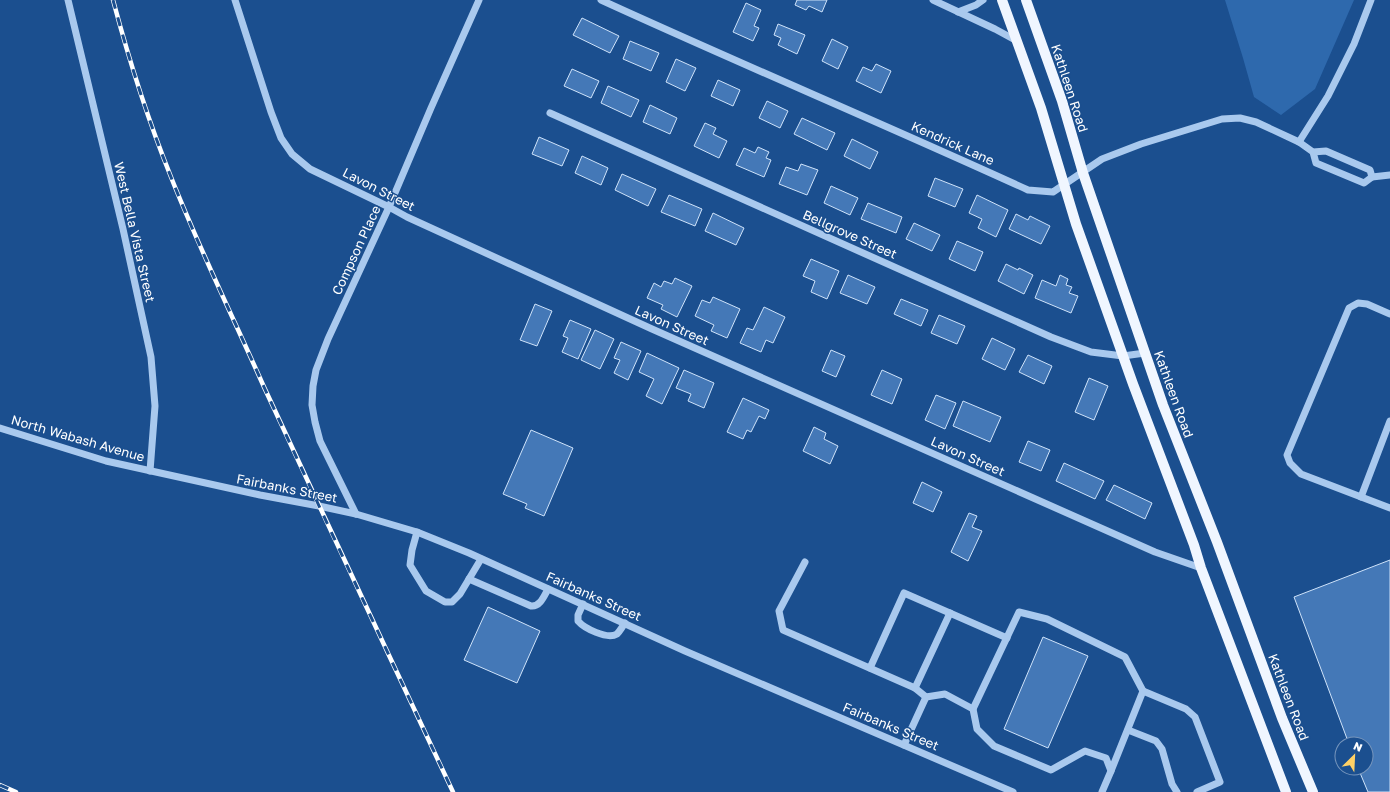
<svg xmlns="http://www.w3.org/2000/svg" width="1390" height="792" viewBox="0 0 1390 792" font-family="'Golos Text',sans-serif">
	<rect width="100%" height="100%" fill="#1b4f8f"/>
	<!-- green -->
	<path fill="#2e69ad" d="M1225,0H1354L1315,89L1281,115L1254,97L1243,58Z"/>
	<!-- building -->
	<g fill="#4478b7" stroke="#cfe3fa">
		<path d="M797,0H827L822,12L809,6L806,10L795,5Z"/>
		<path d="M746,3L761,10L754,26L759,28L753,41L733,32Z"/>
		<path d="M582,18L619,36L610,53L573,35Z"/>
		<path d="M778,24L805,35L797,54L778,45L781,38L774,35Z"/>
		<path d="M832,39L848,47L838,69L822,61Z"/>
		<path d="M630,41L659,53L651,71L623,59Z"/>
		<path d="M676,59L696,68L685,91L666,82Z"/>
		<path d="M876,64L891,71L881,93L856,81L863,67L872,71Z"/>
		<path d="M572,69L599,81L591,98L564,86Z"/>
		<path d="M718,80L740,90L733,106L711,96Z"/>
		<path d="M608,86L639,100L631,117L601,103Z"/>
		<path d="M767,101L788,111L780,128L759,118Z"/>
		<path d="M650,105L677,118L670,134L643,122Z"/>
		<path d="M802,118L835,133L827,150L794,134Z"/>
		<path d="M705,123L716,128L713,134L727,141L719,158L694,146Z"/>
		<path d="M539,137L569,150L562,166L532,154Z"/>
		<path d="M852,139L878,152L870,169L844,156Z"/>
		<path d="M758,147L769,152L766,158L771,160L764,177L736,165L744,148L755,153Z"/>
		<path d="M582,156L608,168L601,185L575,173Z"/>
		<path d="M801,164L818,170L807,195L779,184L786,167L798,171Z"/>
		<path d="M622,174L656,189L648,206L615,190Z"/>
		<path d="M935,178L963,189L955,207L928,196Z"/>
		<path d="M831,186L858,198L850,215L824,203Z"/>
		<path d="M669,195L702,209L695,226L661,212Z"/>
		<path d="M977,195L1008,210L996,237L978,228L982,219L969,213Z"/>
		<path d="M868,203L902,217L896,233L861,219Z"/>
		<path d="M713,213L744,228L736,245L705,231Z"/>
		<path d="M1016,214L1028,220L1030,216L1050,226L1041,244L1009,229Z"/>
		<path d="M914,223L940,235L932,251L906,239Z"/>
		<path d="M957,241L983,252L975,271L949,259Z"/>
		<path d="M811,259L839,271L827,299L811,292L815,281L803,276Z"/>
		<path d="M1006,264L1018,270L1019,268L1033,275L1024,294L998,281Z"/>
		<path d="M848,275L875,287L867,304L840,293Z"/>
		<path d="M1060,275L1068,279L1066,285L1072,287L1069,293L1078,296L1071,313L1035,298L1042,280L1056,286Z"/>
		<path d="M675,278L692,286L677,317L661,309L663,305L647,298L654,283L661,287L664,281L672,284Z"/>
		<path d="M713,297L740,309L727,338L711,331L714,325L695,316L702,300L710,303Z"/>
		<path d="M901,299L928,310L921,326L894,314Z"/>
		<path d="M535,304L552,311L537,346L520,340Z"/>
		<path d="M764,307L785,317L773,343L766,340L761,352L740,343L747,328L753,330Z"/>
		<path d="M939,315L965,326L957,344L931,333Z"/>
		<path d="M570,320L591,329L578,359L562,352L568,338L563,336Z"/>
		<path d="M595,330L614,339L600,369L581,360Z"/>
		<path d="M992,338L1015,349L1005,370L982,359Z"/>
		<path d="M621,342L641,351L628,380L614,373L620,360L614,358Z"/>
		<path d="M831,350L845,356L836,377L822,371Z"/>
		<path d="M647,353L679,368L662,404L646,396L654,379L639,372Z"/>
		<path d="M1028,355L1052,366L1044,384L1019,372Z"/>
		<path d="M684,370L714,383L704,408L688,401L691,394L676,388Z"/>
		<path d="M882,370L902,379L892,404L871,395Z"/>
		<path d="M1089,378L1108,386L1094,420L1075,412Z"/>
		<path d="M936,395L956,403L945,429L925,420Z"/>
		<path d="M743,398L769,410L765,419L759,416L751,432L747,430L743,439L727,432Z"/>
		<path d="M963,401L1001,417L990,442L953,426Z"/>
		<path d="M814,427L826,433L824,439L838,446L830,464L803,451Z"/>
		<path d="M531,430L573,448L544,516L525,508L527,504L503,494Z"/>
		<path d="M1028,441L1050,450L1041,471L1019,462Z"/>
		<path d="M1064,463L1104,481L1095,499L1056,481Z"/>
		<path d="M922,482L942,492L933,512L913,503Z"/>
		<path d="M1114,485L1152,503L1145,519L1106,500Z"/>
		<path d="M969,513L977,516L972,527L982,531L968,561L951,552Z"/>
		<path d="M1390,560V792H1368L1358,768H1366V744H1349L1294,597Z"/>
		<path d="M488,607L540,631L517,683L464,660Z"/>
		<path d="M1043,637L1088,656L1048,748L1004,729Z"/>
	</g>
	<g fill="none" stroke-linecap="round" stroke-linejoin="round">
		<!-- minor -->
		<g stroke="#a9c9ee" stroke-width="7">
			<path d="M68,0L123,229L151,357L155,406L150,471"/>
			<path d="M235,0L271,112L281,138L292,154L310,169L389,207L407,217L652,329L1155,552L1201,568"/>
			<path d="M601,0C743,65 886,125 1028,190L1053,192L1102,159L1141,144L1222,119L1240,118L1256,122L1299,142L1313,152L1326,151L1370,170L1372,177L1364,183L1316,163L1313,152"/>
			<path d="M933,0L995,29L1017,41"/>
			<path d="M958,12L976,5L983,0"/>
			<path d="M550,113L1051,337L1091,352L1123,356L1145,353"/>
			<path d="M1299,142L1328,96L1354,44L1371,0"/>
			<path d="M1372,177L1390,175"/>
			<path d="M1390,314L1367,304L1358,303L1349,308L1287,455L1290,463L1301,474L1390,508"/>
			<path d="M0,428L106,461L260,495L319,506L356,514L417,532L469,553L685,651L1013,792"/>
			<path d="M1361,497L1390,421"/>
			<path d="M356,514L320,441L315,422L312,405L313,386L316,370L328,339L389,207L431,108L479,0"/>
			<path d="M417,532L412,550L410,565L426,591L445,602H452L460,594L481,559"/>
			<path d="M805,562L779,611L783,630L915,688L926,697L945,694L973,709L977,729L994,746L1051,770L1085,751L1106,758L1111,771L1102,792"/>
			<path d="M469,579L531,606C540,607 544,596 548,589"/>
			<path d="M583,604L578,615V621C584,628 607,640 617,634C620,631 622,627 625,623"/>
			<path d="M870,668L904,593L1007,638"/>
			<path d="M915,688L950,613"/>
			<path d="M1143,691L1186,709L1195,717L1220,782L1197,792"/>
			<path d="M973,709L1019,612L1047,619L1125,657L1143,691L1111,771"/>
			<path d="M1128,730L1156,741L1162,749L1172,784L1177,792"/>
			<path d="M904,745L926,697"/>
		</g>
		<!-- major -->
		<g stroke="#f0f6ff" stroke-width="10">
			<path d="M1002,0L1041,108L1076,224L1133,384L1194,545L1201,568L1286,792"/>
			<path d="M1026,0L1062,101L1083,173L1163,405L1217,542L1282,718L1313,792"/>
		</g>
		<defs>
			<g id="rail">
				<path d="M113,0C129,60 148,120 171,177C199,248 233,317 264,387C326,522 390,657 453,792"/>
				<path d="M0,785L16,792"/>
			</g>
		</defs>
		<!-- rail casing -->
		<use href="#rail" stroke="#fff" stroke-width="4.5"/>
		<!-- rail -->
		<use href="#rail" stroke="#1b4f8f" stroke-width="3" stroke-dasharray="9" stroke-linecap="butt"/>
	</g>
	<g text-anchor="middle" stroke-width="3" stroke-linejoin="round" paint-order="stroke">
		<!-- street labels -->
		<g font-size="13" fill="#fff" stroke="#1b4f8f">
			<text transform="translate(1070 88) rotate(72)" y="5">Kathleen Road</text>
			<text transform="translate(953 143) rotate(24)" y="5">Kendrick Lane</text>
			<text transform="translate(379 189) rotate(27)" y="5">Lavon Street</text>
			<text transform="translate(135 232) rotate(77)" y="5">West Bella Vista Street</text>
			<text transform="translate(850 234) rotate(24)" y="5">Bellgrove Street</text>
			<text transform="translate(356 250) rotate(-65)" y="5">Compson Place</text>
			<text transform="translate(672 325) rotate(24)" y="5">Lavon Street</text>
			<text transform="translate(1174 394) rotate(70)" y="5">Kathleen Road</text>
			<text transform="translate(78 438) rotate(16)" y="5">North Wabash Avenue</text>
			<text transform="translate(968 456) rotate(24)" y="5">Lavon Street</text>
			<text transform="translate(287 488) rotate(11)" y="5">Fairbanks Street</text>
			<text transform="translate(594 596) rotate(24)" y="5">Fairbanks Street</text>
			<text transform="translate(1289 697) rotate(69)" y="5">Kathleen Road</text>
			<text transform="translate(891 726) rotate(23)" y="5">Fairbanks Street</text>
		</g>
	</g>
	<!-- north arrow -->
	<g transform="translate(1354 756) rotate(24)"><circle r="19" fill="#1b4f8f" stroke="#7695bc"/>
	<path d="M0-3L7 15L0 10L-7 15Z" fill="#ffd166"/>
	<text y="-6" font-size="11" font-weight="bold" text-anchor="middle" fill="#ffffff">N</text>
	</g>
</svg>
